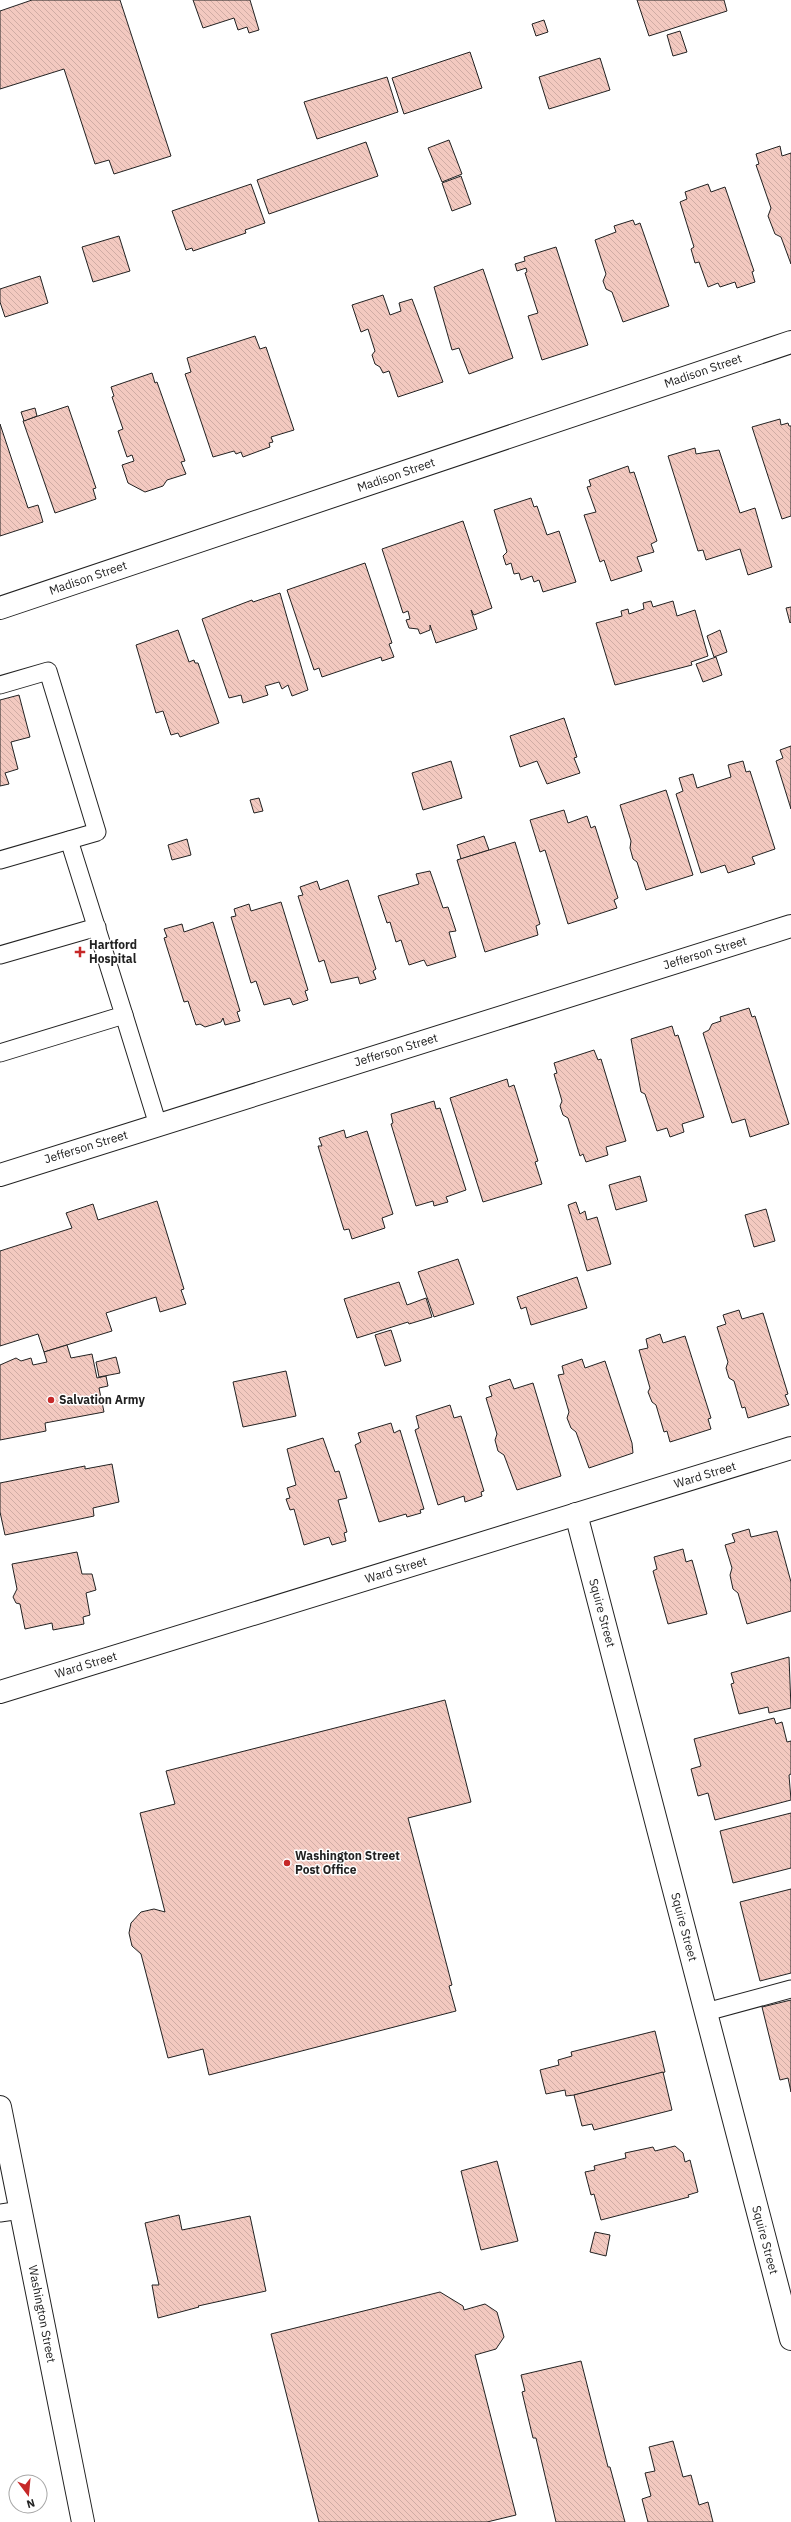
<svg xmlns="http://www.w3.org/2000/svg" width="791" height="2522" viewBox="0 0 791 2522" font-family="'IBM Plex Sans',sans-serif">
	<defs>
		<pattern id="building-back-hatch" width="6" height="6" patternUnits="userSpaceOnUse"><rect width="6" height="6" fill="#f3c9c0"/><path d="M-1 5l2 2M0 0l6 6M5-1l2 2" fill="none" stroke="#d0aca5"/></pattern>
	</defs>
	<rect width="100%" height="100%" fill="#fff"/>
	<!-- building -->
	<g fill="url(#building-back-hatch)" stroke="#222">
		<path d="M32,0H120L171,156L114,174L109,160L95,164L64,69L0,89V11Z"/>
		<path d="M193,0H250L259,30L249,33L247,27L238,30L234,18L203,28Z"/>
		<path d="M637,0H724L727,11L649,36Z"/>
		<path d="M544,20L548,32L536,36L532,24Z"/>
		<path d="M680,31L687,52L673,56L667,35Z"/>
		<path d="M470,52L482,88L404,114L392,78Z"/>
		<path d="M600,58L610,90L549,109L539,77Z"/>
		<path d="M387,77L398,112L317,139L304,102Z"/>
		<path d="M449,140L462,174L442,182L428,148Z"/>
		<path d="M366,142L378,176L269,214L257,180Z"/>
		<path d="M780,146L782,156L791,153V264L781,237L775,234L768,216L771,208L756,165L759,164L756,154Z"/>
		<path d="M461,176L471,204L452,211L442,183Z"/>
		<path d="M251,184L265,223L245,230L246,233L193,251L192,248L186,250L172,211Z"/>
		<path d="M708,184L711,192L725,187L754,271L752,272L755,282L737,288L735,282L720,287L718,283L708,287L699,262L695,263L691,249L694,247L680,202L687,199L685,192Z"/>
		<path d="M633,220L635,225L640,223L669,306L623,322L612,292L606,289L603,281L606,274L595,240L616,232L614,226Z"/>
		<path d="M119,236L130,271L93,282L82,247Z"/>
		<path d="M556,247L588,345L542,360L528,316L538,313L525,273L527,272L526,268L517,271L515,264L525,261L524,257Z"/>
		<path d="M483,269L513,358L469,374L459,348L452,350L434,287Z"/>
		<path d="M40,276L48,303L5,317L0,302V289Z"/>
		<path d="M383,295L390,315L401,311L399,303L412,299L443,382L398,397L389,371L383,373L380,367L375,364L372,355L375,351L368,329L361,332L352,305Z"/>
		<path d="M255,336L260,349L266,347L294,430L271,437L273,442L269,443L270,447L243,457L241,452L236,454L234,451L213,457L185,374L191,372L187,358Z"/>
		<path d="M152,373L155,383L157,382L185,461L181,462L186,474L167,480L163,486L145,492L128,483L122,465L134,461L132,455L127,457L118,431L123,429L112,397L114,396L111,387Z"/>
		<path d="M68,406L96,488L93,489L96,499L55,513L23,421Z"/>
		<path d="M35,408L37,416L24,421L21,412Z"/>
		<path d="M780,419L781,425L788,423L789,426H791V516L782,519L752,427Z"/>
		<path d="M0,424L28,508L38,505L43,522L0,536Z"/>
		<path d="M695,448L696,454L719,450L740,513L755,508L772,567L748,575L740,549L706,560L703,550L698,551L668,456Z"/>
		<path d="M628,466L630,473L634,472L657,541L651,544L654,552L637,557L642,571L611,581L604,560L600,562L584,515L596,512L587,487L591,486L589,480Z"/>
		<path d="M531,498L534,507L537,506L547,535L559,531L576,582L543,592L539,580L534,582L532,576L521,580L519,573L514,574L511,563L506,565L503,556L507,552L494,510Z"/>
		<path d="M463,521L492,608L474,615L471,610L477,629L436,643L430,625V630L420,634L418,629L409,628L406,620L410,619L408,611L403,613L382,549Z"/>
		<path d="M365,563L392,643L389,644L394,657L382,661L381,657L322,677L319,668L314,670L287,590Z"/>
		<path d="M280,593L308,690L292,696L288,685L282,689L279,682L265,686L268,695L243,703L241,695L229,698L202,619L252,600L253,602Z"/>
		<path d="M651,601L653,607L673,601L677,616L695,610L708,656L691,662L692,665L615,685L596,623L622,616L621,611L628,609L629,614L644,609L643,603Z"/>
		<path d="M791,607V622L790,623L786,608Z"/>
		<path d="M178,630L189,662L194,660L195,663H198L219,723L180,737L178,733L171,735L163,711L156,713L136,645Z"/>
		<path d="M720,630L727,652L714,657L707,636Z"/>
		<path d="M716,657L722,675L703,682L696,664Z"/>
		<path d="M19,695L30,737L11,742L18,769L5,773L9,784L0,786V700Z"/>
		<path d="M564,718L577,757L574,758L580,773L547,784L537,761L520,767L510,736Z"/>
		<path d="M791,746V809L776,761L783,758L780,750Z"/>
		<path d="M451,761L462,798L423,810L412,773Z"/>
		<path d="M743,761L746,772L750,771L775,849L752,857L755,864L728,873L725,865L701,873L676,794L683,791L679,778L693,774L697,788L731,777L728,765Z"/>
		<path d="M666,790L693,875L646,890L637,862L633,859L630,848L631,841L620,805Z"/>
		<path d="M259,798L263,811L254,813L250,800Z"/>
		<path d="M564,810L568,823L587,816L591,828L595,826L618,898L614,900L617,908L568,924L545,850L540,852L530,820Z"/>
		<path d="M484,836L489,850L461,859L457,845Z"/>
		<path d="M187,839L191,855L172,860L168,845Z"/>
		<path d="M515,842L540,924L536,926L538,935L485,952L457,860Z"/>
		<path d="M430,871L443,908L448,907L456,931L449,932L456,957L427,966L424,960L409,965L401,940L396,942L390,922L387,923L378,896L419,884L416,874Z"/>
		<path d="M348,880L376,969L373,971L376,979L360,984L358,977L331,983L324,960L319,962L298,896L303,895L300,887L317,881L320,890Z"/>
		<path d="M281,902L308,990L305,991L308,1000L293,1005L290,998L264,1005L256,981L251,983L231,917L236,916L234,909L249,904L251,911Z"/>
		<path d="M213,922L240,1011L237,1012L240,1021L225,1025L223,1018L221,1022L205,1027L200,1024L196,1025L188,1001L184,1002L164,938L167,937L164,929L182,924L184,932Z"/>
		<path d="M749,1008L752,1017L755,1016L789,1124L750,1137L745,1119L732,1123L703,1033L709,1030L712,1024L721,1021L720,1017Z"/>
		<path d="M672,1026L675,1036L678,1035L704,1117L682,1124L684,1132L670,1137L667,1128L657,1131L645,1094L641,1092L631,1039Z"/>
		<path d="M594,1050L598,1060L601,1059L626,1141L606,1147L608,1155L586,1162L583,1154L580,1156L568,1118L563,1115L560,1106L562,1101L554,1074L557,1073L554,1063Z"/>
		<path d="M507,1079L509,1087L514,1085L538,1161L535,1162L542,1184L483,1202L450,1098Z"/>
		<path d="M434,1101L436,1109L440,1108L466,1190L446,1197L448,1202L434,1206L433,1201L416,1206L391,1124L393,1123L391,1114Z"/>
		<path d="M344,1130L346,1138L367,1131L393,1214L382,1218L385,1228L352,1239L349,1229L344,1230L318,1146H322L319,1138Z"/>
		<path d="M640,1176L647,1201L616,1210L609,1185Z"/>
		<path d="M157,1201L184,1289L181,1290L186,1304L160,1312L156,1297L106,1313L112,1331L44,1352L38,1334L0,1346V1251L72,1228L66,1213L93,1204L98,1220Z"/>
		<path d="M576,1202L580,1214L585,1211L587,1220L597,1217L611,1264L587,1271L568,1205Z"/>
		<path d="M766,1209L775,1241L754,1247L745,1215Z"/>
		<path d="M458,1259L474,1304L434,1317L418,1272Z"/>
		<path d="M577,1277L587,1308L531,1325L526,1307L521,1309L517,1297Z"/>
		<path d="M399,1282L407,1305L426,1298L432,1317L409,1324L408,1322L357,1338L344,1299Z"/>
		<path d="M739,1310L742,1319L763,1313L788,1394L785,1395L789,1405L748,1418L745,1407L742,1408L734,1381L729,1378L726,1368L728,1362L717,1327L726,1324L723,1315Z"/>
		<path d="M391,1330L401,1361L385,1366L375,1335Z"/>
		<path d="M660,1334L663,1343L685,1336L711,1418L708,1419L711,1429L670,1442L667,1431L664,1432L656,1405L652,1402L648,1392L650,1388L639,1350L648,1348L646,1339Z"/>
		<path d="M67,1345L71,1358L92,1354L97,1378L106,1376L108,1386L99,1388L104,1412L45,1423L46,1431L0,1440V1365L16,1358L21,1361L31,1358L33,1365L47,1362L44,1352Z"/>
		<path d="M116,1357L120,1373L99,1377L96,1362Z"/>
		<path d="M582,1359L585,1368L605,1361L632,1443L633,1453L589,1468L576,1432L571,1428L567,1418L569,1412L558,1375L564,1374L562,1366Z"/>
		<path d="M286,1371L296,1416L243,1427L233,1382Z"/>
		<path d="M510,1379L514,1389L533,1383L561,1476L517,1490L504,1455L498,1451L495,1440L497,1434L486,1398L492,1396L489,1386Z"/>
		<path d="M450,1405L454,1418L461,1416L484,1491L481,1492L482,1496L465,1502L464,1496L438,1505L415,1430L419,1428L416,1416Z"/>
		<path d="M391,1423L394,1433L400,1430L424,1509L420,1510L421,1513L407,1517L406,1514L379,1522L355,1445L361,1442L358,1433Z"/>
		<path d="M323,1438L335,1472L339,1471L347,1498L338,1500L347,1532L344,1533L346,1541L332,1545L329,1537L304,1545L294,1509L290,1510L286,1499L290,1498L287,1488L296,1485L287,1449Z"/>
		<path d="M112,1464L119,1502L93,1508L94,1516L5,1535L0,1512V1483L85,1466V1469Z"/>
		<path d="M749,1529L751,1537L777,1531L791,1582V1611L747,1624L738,1593L733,1589L730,1575L732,1568L725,1545L735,1542L732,1534Z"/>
		<path d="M683,1549L686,1562L692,1560L707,1614L668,1624L653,1571L657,1569L654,1557Z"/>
		<path d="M77,1552L82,1574H92L96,1590L86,1593L90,1615L83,1617L84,1624L53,1630L52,1623L25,1629L20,1604L16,1603L13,1597L17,1589L12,1564Z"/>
		<path d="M789,1657L791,1708L769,1713L768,1707L739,1714L731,1684L734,1683L731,1673Z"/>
		<path d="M445,1700L471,1802L408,1818L452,1985L449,1986L456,2011L209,2075L203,2049L168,2058L141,1954L132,1946L129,1933L131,1923L141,1912L154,1909L165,1912L140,1813L175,1804L166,1771Z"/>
		<path d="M774,1718L776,1724L782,1722L787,1742L791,1741V1774L789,1775L791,1800L715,1820L708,1793L698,1796L691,1769L701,1766L694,1739Z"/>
		<path d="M791,1813V1868L733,1883L720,1831Z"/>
		<path d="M791,1889V1973L760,1981L740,1902Z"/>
		<path d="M791,2000V2092L788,2078L780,2080L762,2007Z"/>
		<path d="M655,2031L665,2072L574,2095L566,2096L565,2090L546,2094L540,2070L559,2065L558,2060L572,2056L571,2052Z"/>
		<path d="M663,2072L672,2110L594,2130L592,2124L582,2126L574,2095Z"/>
		<path d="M675,2146L683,2153L685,2162L690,2160L698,2192L688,2195L689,2197L601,2220L594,2194L591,2195L585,2172L595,2170L594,2166L626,2158L625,2153L653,2147L655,2151Z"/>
		<path d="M497,2161L518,2241L481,2250L461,2171Z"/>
		<path d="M179,2215L182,2230L250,2216L266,2291L198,2306L199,2307L158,2318L152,2285H159L145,2223Z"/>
		<path d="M595,2232L610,2235L606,2256L590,2252Z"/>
		<path d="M440,2292L463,2306L464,2310L485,2304L497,2312L504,2337L496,2349L475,2355L516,2515L487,2522H319L271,2334Z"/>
		<path d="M581,2361L608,2467H610L625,2522H556L536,2438H533L522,2392L525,2391L521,2375Z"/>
		<path d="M673,2441L683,2477L691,2475L699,2505L708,2502L713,2522H648L642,2499L651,2496L645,2473L655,2471L649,2447Z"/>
	</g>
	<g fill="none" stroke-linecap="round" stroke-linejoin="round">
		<defs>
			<g id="lane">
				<path d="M0,685L48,671L97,832L0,860"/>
				<path d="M0,955L97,927"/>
				<path d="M124,1015L158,1125"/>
				<path d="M0,1053L124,1015L69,840"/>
				<path d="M706,2012L791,1989"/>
				<path d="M0,2213L21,2210"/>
			</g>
			<g id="street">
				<path d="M0,608L791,342"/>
				<path d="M576,1514L791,2339"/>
				<path d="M0,1692L791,1448"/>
			</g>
			<g id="secondary">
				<path d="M0,1175L791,926"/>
				<path d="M0,2107L83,2522"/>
			</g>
		</defs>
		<!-- lane casing -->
		<use href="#lane" stroke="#222" stroke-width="19"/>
		<!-- street casing -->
		<use href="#street" stroke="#222" stroke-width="24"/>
		<!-- secondary casing -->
		<use href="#secondary" stroke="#222" stroke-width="24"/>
		<!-- lane -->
		<use href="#lane" stroke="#fff" stroke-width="17"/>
		<!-- street -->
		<use href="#street" stroke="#fff" stroke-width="22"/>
		<!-- secondary -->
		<use href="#secondary" stroke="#fff" stroke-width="22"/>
	</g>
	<!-- markers -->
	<g fill="#c62828" stroke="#fff" stroke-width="1.5">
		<path d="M78 946h4v4h4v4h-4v4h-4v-4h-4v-4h4z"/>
		<circle cx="51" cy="1400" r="4"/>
		<circle cx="287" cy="1863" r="4"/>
	</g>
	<g text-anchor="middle" stroke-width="3" stroke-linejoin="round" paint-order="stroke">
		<!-- street labels -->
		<g font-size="12" fill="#222" stroke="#fff">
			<text transform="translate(703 371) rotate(-19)" y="4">Madison Street</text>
			<text transform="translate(396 475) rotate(-19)" y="4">Madison Street</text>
			<text transform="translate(88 578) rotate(-19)" y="4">Madison Street</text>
			<text transform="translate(705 953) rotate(-17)" y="4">Jefferson Street</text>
			<text transform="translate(396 1050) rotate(-17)" y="4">Jefferson Street</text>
			<text transform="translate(86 1147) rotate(-17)" y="4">Jefferson Street</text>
			<text transform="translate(705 1475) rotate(-17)" y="4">Ward Street</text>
			<text transform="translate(396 1570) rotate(-17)" y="4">Ward Street</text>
			<text transform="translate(602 1613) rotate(75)" y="4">Squire Street</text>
			<text transform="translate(86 1665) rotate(-17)" y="4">Ward Street</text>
			<text transform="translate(684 1927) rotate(75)" y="4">Squire Street</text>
			<text transform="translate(765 2240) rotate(75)" y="4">Squire Street</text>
			<text transform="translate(42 2314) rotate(79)" y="4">Washington Street</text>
		</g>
		<!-- poi labels -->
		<g font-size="12" font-weight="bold" fill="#222" stroke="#fff" text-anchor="start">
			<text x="89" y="949">Hartford<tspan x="89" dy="14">Hospital</tspan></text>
			<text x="59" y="1404">Salvation Army</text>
			<text x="295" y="1860">Washington Street<tspan x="295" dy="14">Post Office</tspan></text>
		</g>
	</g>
	<!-- north arrow -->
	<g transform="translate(28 2494) rotate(164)"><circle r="19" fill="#ffffff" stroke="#a7a7a7"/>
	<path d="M0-3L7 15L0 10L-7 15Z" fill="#c62828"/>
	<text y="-6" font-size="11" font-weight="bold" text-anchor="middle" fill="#222222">N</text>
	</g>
</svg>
